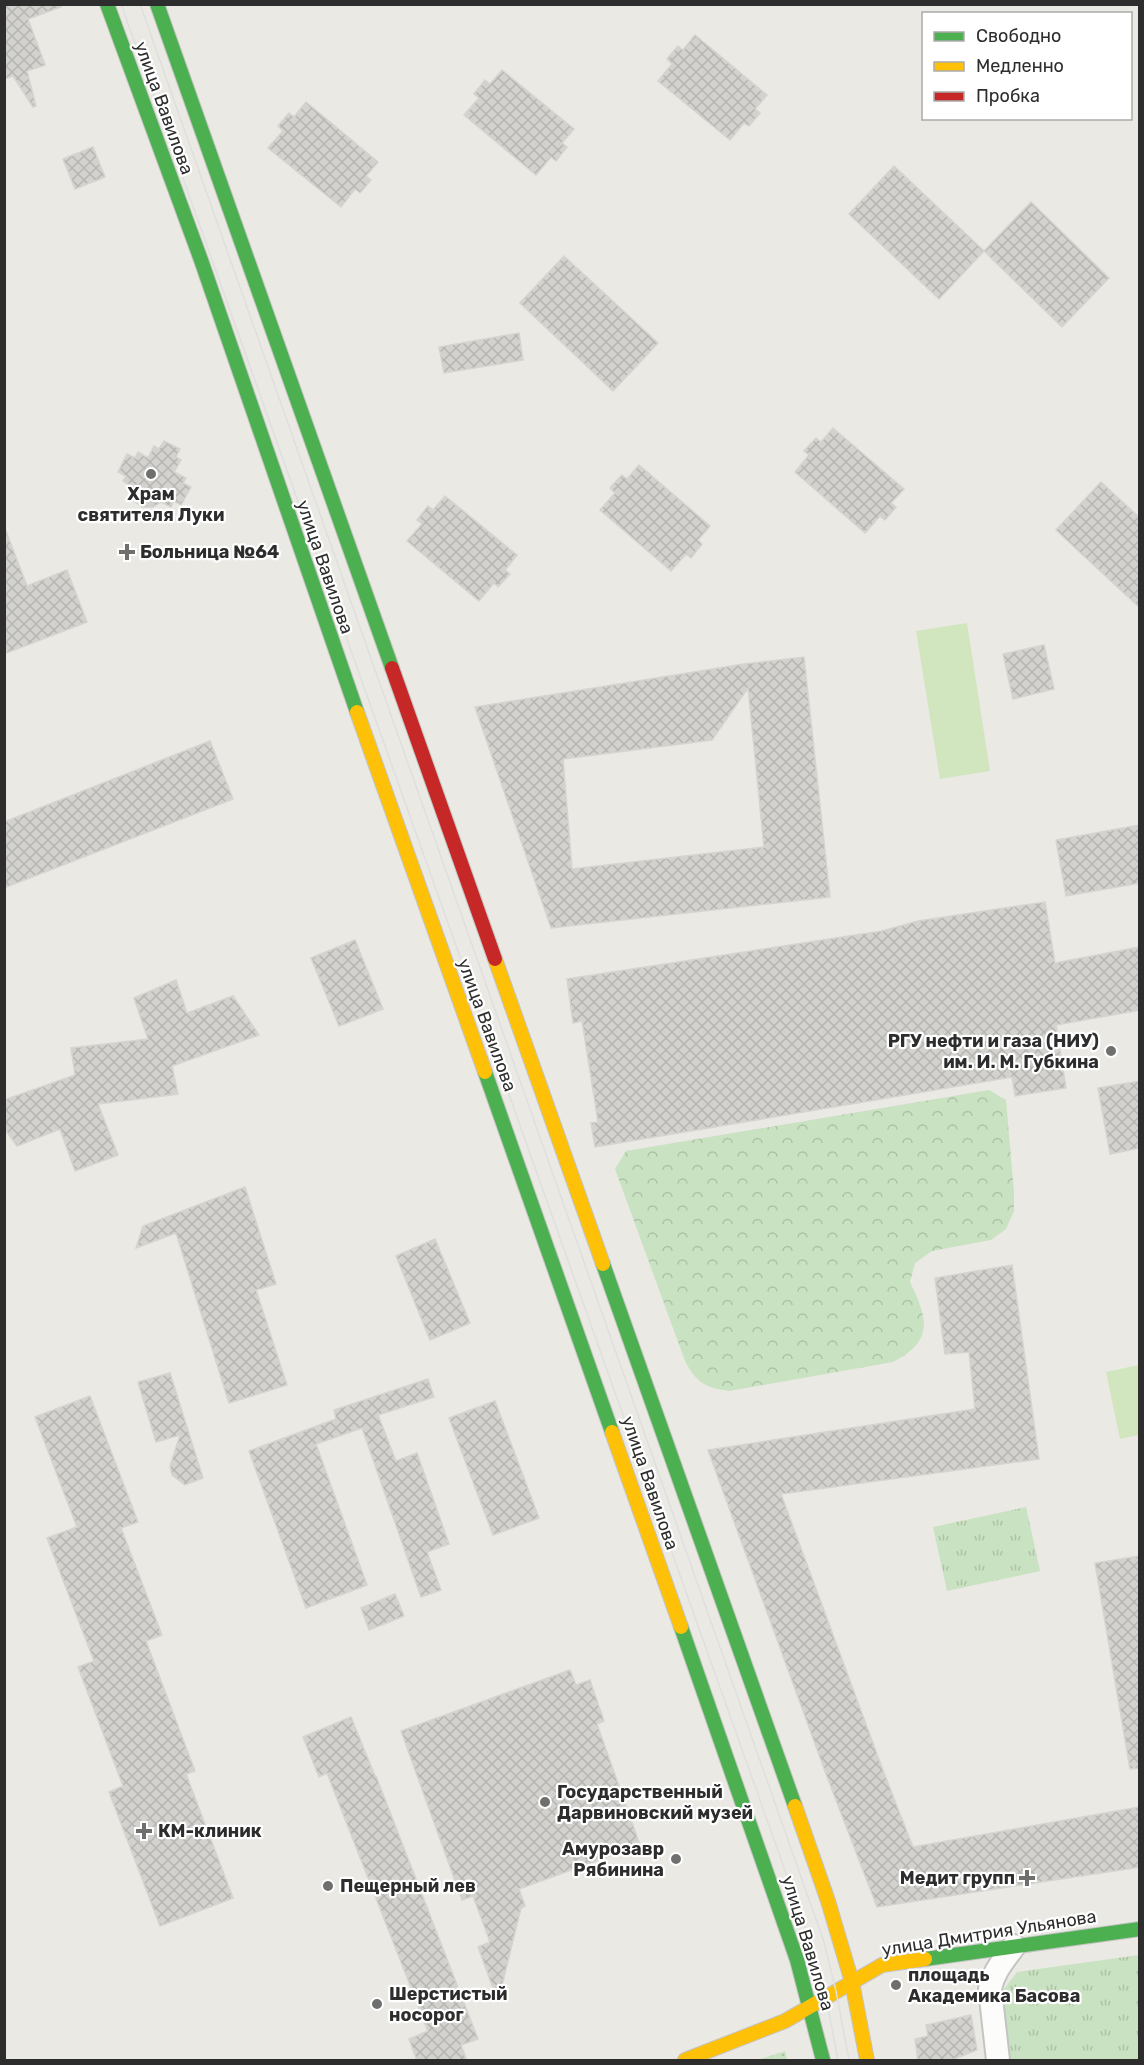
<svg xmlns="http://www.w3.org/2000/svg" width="1144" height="2065" viewBox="0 0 1144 2065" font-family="Rubik,sans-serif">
	<defs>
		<pattern id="grass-dots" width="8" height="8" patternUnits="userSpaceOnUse" patternTransform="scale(1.5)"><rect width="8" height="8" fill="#c9e2c1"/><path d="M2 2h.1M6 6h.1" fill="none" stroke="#adc2a6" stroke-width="1.8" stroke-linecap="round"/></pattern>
		<pattern id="forest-crowns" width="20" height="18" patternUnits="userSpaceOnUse" patternTransform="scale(1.5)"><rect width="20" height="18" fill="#c9e2c1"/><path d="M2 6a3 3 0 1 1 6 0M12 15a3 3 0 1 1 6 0" fill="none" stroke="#adc2a6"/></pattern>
		<pattern id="park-tufts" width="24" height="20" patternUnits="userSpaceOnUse" patternTransform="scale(1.5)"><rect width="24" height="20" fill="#c9e2c1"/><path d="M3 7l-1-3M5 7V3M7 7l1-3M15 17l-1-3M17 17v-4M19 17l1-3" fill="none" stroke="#adc2a6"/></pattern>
		<pattern id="building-cross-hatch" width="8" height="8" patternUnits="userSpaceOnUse" patternTransform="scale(1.5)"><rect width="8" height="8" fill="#d3d2ce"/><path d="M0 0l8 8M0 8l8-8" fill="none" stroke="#b5b5b1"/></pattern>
	</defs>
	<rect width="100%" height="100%" fill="#eae9e4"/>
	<!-- grass -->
	<path fill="url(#grass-dots)" d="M785,2051L787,2060H758Z"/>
	<!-- forest -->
	<path fill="url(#forest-crowns)" d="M989,1090L1006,1100L1014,1192V1211L1006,1229L991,1240L932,1251L915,1263L910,1282C928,1319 934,1341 893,1362L729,1391C704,1387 697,1383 685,1361L615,1169L626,1151Z"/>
	<!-- park -->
	<g fill="url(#park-tufts)">
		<path d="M1026,1507L1040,1571L947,1591L933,1527Z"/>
		<path d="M1139,1955V2060H1010L1001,1993L1017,1972Z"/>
	</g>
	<!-- pitch -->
	<g fill="#d1e6bf">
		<path d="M967,623L990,771L940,779L916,631Z"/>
		<path d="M1139,1365V1435L1120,1439L1106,1372Z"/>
	</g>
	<!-- building -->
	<g fill="url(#building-cross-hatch)" stroke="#d5d4d0" stroke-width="1.5" fill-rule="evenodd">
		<path d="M4,4H61V7L28,19L45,65L27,71L36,106L33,107L13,76L4,79Z"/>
		<path d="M695,35L767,95L755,109L760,113L749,126L744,123L730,140L658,81L672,64L667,59L678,46L683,50Z"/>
		<path d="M502,70L574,129L562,143L567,147L556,161L551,157L536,175L464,115L479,98L474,94L485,80L490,84Z"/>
		<path d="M306,102L378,162L366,176L371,180L360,193L355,189L341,207L268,148L283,131L278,126L289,113L294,117Z"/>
		<path d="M93,147L105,177L75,189L63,159Z"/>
		<path d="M894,166L984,251L939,299L849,214Z"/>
		<path d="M1031,202L1109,278L1062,327L984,251Z"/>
		<path d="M564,256L658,343L613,391L520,303Z"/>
		<path d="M519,333L523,360L444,373L439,347Z"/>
		<path d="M833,428L904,489L891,503L896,507L885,520L880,516L865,533L795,472L809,455L804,451L816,438L821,442Z"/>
		<path d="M164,441L180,449L176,457L181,460L174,472L186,478L183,483L191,487L181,505L174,501L171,507L161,502L153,507H142L134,501L131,486L123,481L126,476L118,472L127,454L135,458L138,452L148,458L154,446L159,449Z"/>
		<path d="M639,465L710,526L698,540L702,544L691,558L686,554L671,571L600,510L615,493L610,488L622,475L627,479Z"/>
		<path d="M1101,482L1140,518V608L1056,530Z"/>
		<path d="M445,496L517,555L505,570L510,574L498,587L494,583L479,601L407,541L422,524L417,520L428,506L433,510Z"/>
		<path d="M4,531H6L27,586L67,570L87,622L4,654Z"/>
		<path d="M1044,645L1054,689L1013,699L1003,654Z"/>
		<path d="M804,657L830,897L551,928L475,707L744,664ZM748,688L764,847L572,869L563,759L712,740Z"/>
		<path d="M210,741L233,799L4,888V822Z"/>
		<path d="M1140,825V883L1066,896L1056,840Z"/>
		<path d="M1045,902L1055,963L1140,947V1010L1056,1025L1066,1088L1015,1096L1012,1077L595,1147L591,1123L598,1122L582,1021L573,1023L567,979L882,931L918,921Z"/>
		<path d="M355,940L383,1009L339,1026L311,958Z"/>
		<path d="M176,980L187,1013L233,996L259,1035L172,1066L178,1094L98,1104L118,1155L75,1171L60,1129L17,1146L4,1128V1100L75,1075L71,1048L148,1039L134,998Z"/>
		<path d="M1140,1081V1148L1110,1154L1098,1088Z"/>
		<path d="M245,1187L276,1284L256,1290L287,1385L229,1403L176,1233L136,1248L143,1226Z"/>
		<path d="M435,1239L470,1323L430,1340L396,1256Z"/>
		<path d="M1012,1265L1039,1459L781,1494L884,1773L913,1847L1140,1807V1867L877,1907L826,1774L708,1450L975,1409L969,1352L945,1354L935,1278Z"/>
		<path d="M170,1373L203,1478L185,1485L172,1475L170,1466L180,1435L156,1442L138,1382Z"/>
		<path d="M428,1379L434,1397L378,1415L396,1461L417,1453L449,1544L427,1552L441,1590L421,1597L362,1428L316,1444L367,1585L306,1608L249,1451L336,1419L334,1410Z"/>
		<path d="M90,1396L138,1522L121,1528L162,1635L146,1641L195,1771L186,1774L233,1898L160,1926L109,1792L123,1786L78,1667L94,1661L47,1538L77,1527L35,1417Z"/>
		<path d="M495,1401L539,1518L493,1535L449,1418Z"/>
		<path d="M1140,1556V1768L1130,1769L1095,1563Z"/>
		<path d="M395,1594L404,1616L369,1630L361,1608Z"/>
		<path d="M570,1670L576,1685L590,1680L604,1721L597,1724L640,1845L519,1889L525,1906L521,1908L498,2002L478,1947L490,1942L473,1896L462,1900L401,1731Z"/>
		<path d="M351,1717L375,1776H376L478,2039L461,2045L467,2061H417L409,2039L428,2031L327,1773L319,1777L303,1737Z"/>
		<path d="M971,2015L977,2050L949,2061H918L915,2039L928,2036L926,2025Z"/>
	</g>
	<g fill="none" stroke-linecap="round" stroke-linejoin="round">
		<defs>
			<path id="street" d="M998,2060L990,1989C993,1972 1004,1960 1014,1946"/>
			<g id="fast">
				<path d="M107,4L201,260L357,712"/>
				<path d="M157,4L392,668"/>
				<path d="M485,1072L612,1432"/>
				<path d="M603,1264L795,1806"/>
				<path d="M681,1627L797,1960L823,2060"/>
				<path d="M925,1959L1140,1929"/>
			</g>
			<g id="slow">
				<path d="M357,712L485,1072"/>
				<path d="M495,959L603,1264"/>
				<path d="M612,1432L681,1627"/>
				<path d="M795,1806L828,1901L852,1982L867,2060"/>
				<path d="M685,2060L785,2021L882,1965L925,1959"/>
			</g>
			<path id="jam" d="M392,668L495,959"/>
		</defs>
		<!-- street casing -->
		<use href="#street" stroke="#c4c4c4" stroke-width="26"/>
		<!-- fast casing -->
		<use href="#fast" stroke="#c4c4c4" stroke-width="16"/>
		<!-- slow casing -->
		<use href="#slow" stroke="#c4c4c4" stroke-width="16"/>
		<!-- jam casing -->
		<use href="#jam" stroke="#c4c4c4" stroke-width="16"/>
		<!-- street -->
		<use href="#street" stroke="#fcfcfb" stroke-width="22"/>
		<!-- fast -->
		<use href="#fast" stroke="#4caf50" stroke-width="14"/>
		<!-- slow -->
		<use href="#slow" stroke="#ffc107" stroke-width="14"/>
		<!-- jam -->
		<use href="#jam" stroke="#c62828" stroke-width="14"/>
		<!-- tram -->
		<g stroke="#dfdfe0" stroke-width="1.5">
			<path d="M121,4L813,1949L826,1997L838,2060"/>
			<path d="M140,4L824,1942L836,1991L849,2060"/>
		</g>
	</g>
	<!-- markers -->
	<g fill="#6f6f6d" stroke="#fff" stroke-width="2">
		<circle cx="151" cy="474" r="6"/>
		<path d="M124 543h6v6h6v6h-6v6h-6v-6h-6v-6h6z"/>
		<circle cx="1111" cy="1051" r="6"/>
		<circle cx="545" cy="1802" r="6"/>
		<path d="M141 1822h6v6h6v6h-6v6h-6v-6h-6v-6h6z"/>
		<circle cx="676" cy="1859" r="6"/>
		<path d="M1024 1869h6v6h6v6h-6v6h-6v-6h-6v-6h6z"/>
		<circle cx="328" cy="1886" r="6"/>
		<circle cx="896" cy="1985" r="6"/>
		<circle cx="377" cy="2004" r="6"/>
	</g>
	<g text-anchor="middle" stroke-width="4.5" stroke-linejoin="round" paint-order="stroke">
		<!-- street labels -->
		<g font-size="18" fill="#2d2d2d" stroke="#fff">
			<text transform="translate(164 108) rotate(70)" y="6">улица Вавилова</text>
			<text transform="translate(325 567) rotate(71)" y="6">улица Вавилова</text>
			<text transform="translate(487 1025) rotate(70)" y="6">улица Вавилова</text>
			<text transform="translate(650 1483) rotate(71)" y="6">улица Вавилова</text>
			<text transform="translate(989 1933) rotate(-9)" y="6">улица Дмитрия Ульянова</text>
			<text transform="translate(808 1943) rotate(73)" y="6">улица Вавилова</text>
		</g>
		<!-- poi labels -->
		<g font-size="18" font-weight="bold" fill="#2d2d2d" stroke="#fff" text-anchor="start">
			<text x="151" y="500" text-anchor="middle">Храм<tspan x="151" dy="21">святителя Луки</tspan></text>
			<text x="140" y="558">Больница №64</text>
			<text x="1099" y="1047" text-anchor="end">РГУ нефти и газа (НИУ)<tspan x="1099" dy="21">им. И. М. Губкина</tspan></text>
			<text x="557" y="1798">Государственный<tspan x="557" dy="21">Дарвиновский музей</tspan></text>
			<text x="158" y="1837">КМ-клиник</text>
			<text x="664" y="1855" text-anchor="end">Амурозавр<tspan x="664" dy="21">Рябинина</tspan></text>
			<text x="1015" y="1884" text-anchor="end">Медит групп</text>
			<text x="340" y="1892">Пещерный лев</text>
			<text x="908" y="1981">площадь<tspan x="908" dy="21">Академика Басова</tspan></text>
			<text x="389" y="2000">Шерстистый<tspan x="389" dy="21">носорог</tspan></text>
		</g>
	</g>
	<!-- border -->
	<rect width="1144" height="2065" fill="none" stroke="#2d2d2d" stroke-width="12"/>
	<!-- legend -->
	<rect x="922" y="12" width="210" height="108" fill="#ffffff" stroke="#ababab" stroke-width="1.5"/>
	<rect x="934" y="32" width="30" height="9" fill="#4caf50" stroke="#ababab" stroke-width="1.5"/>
	<text x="976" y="42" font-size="18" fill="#2d2d2d">Свободно</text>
	<rect x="934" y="62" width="30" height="9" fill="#ffc107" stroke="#ababab" stroke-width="1.5"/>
	<text x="976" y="72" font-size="18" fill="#2d2d2d">Медленно</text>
	<rect x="934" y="92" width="30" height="9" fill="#c62828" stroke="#ababab" stroke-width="1.5"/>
	<text x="976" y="102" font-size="18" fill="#2d2d2d">Пробка</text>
</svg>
